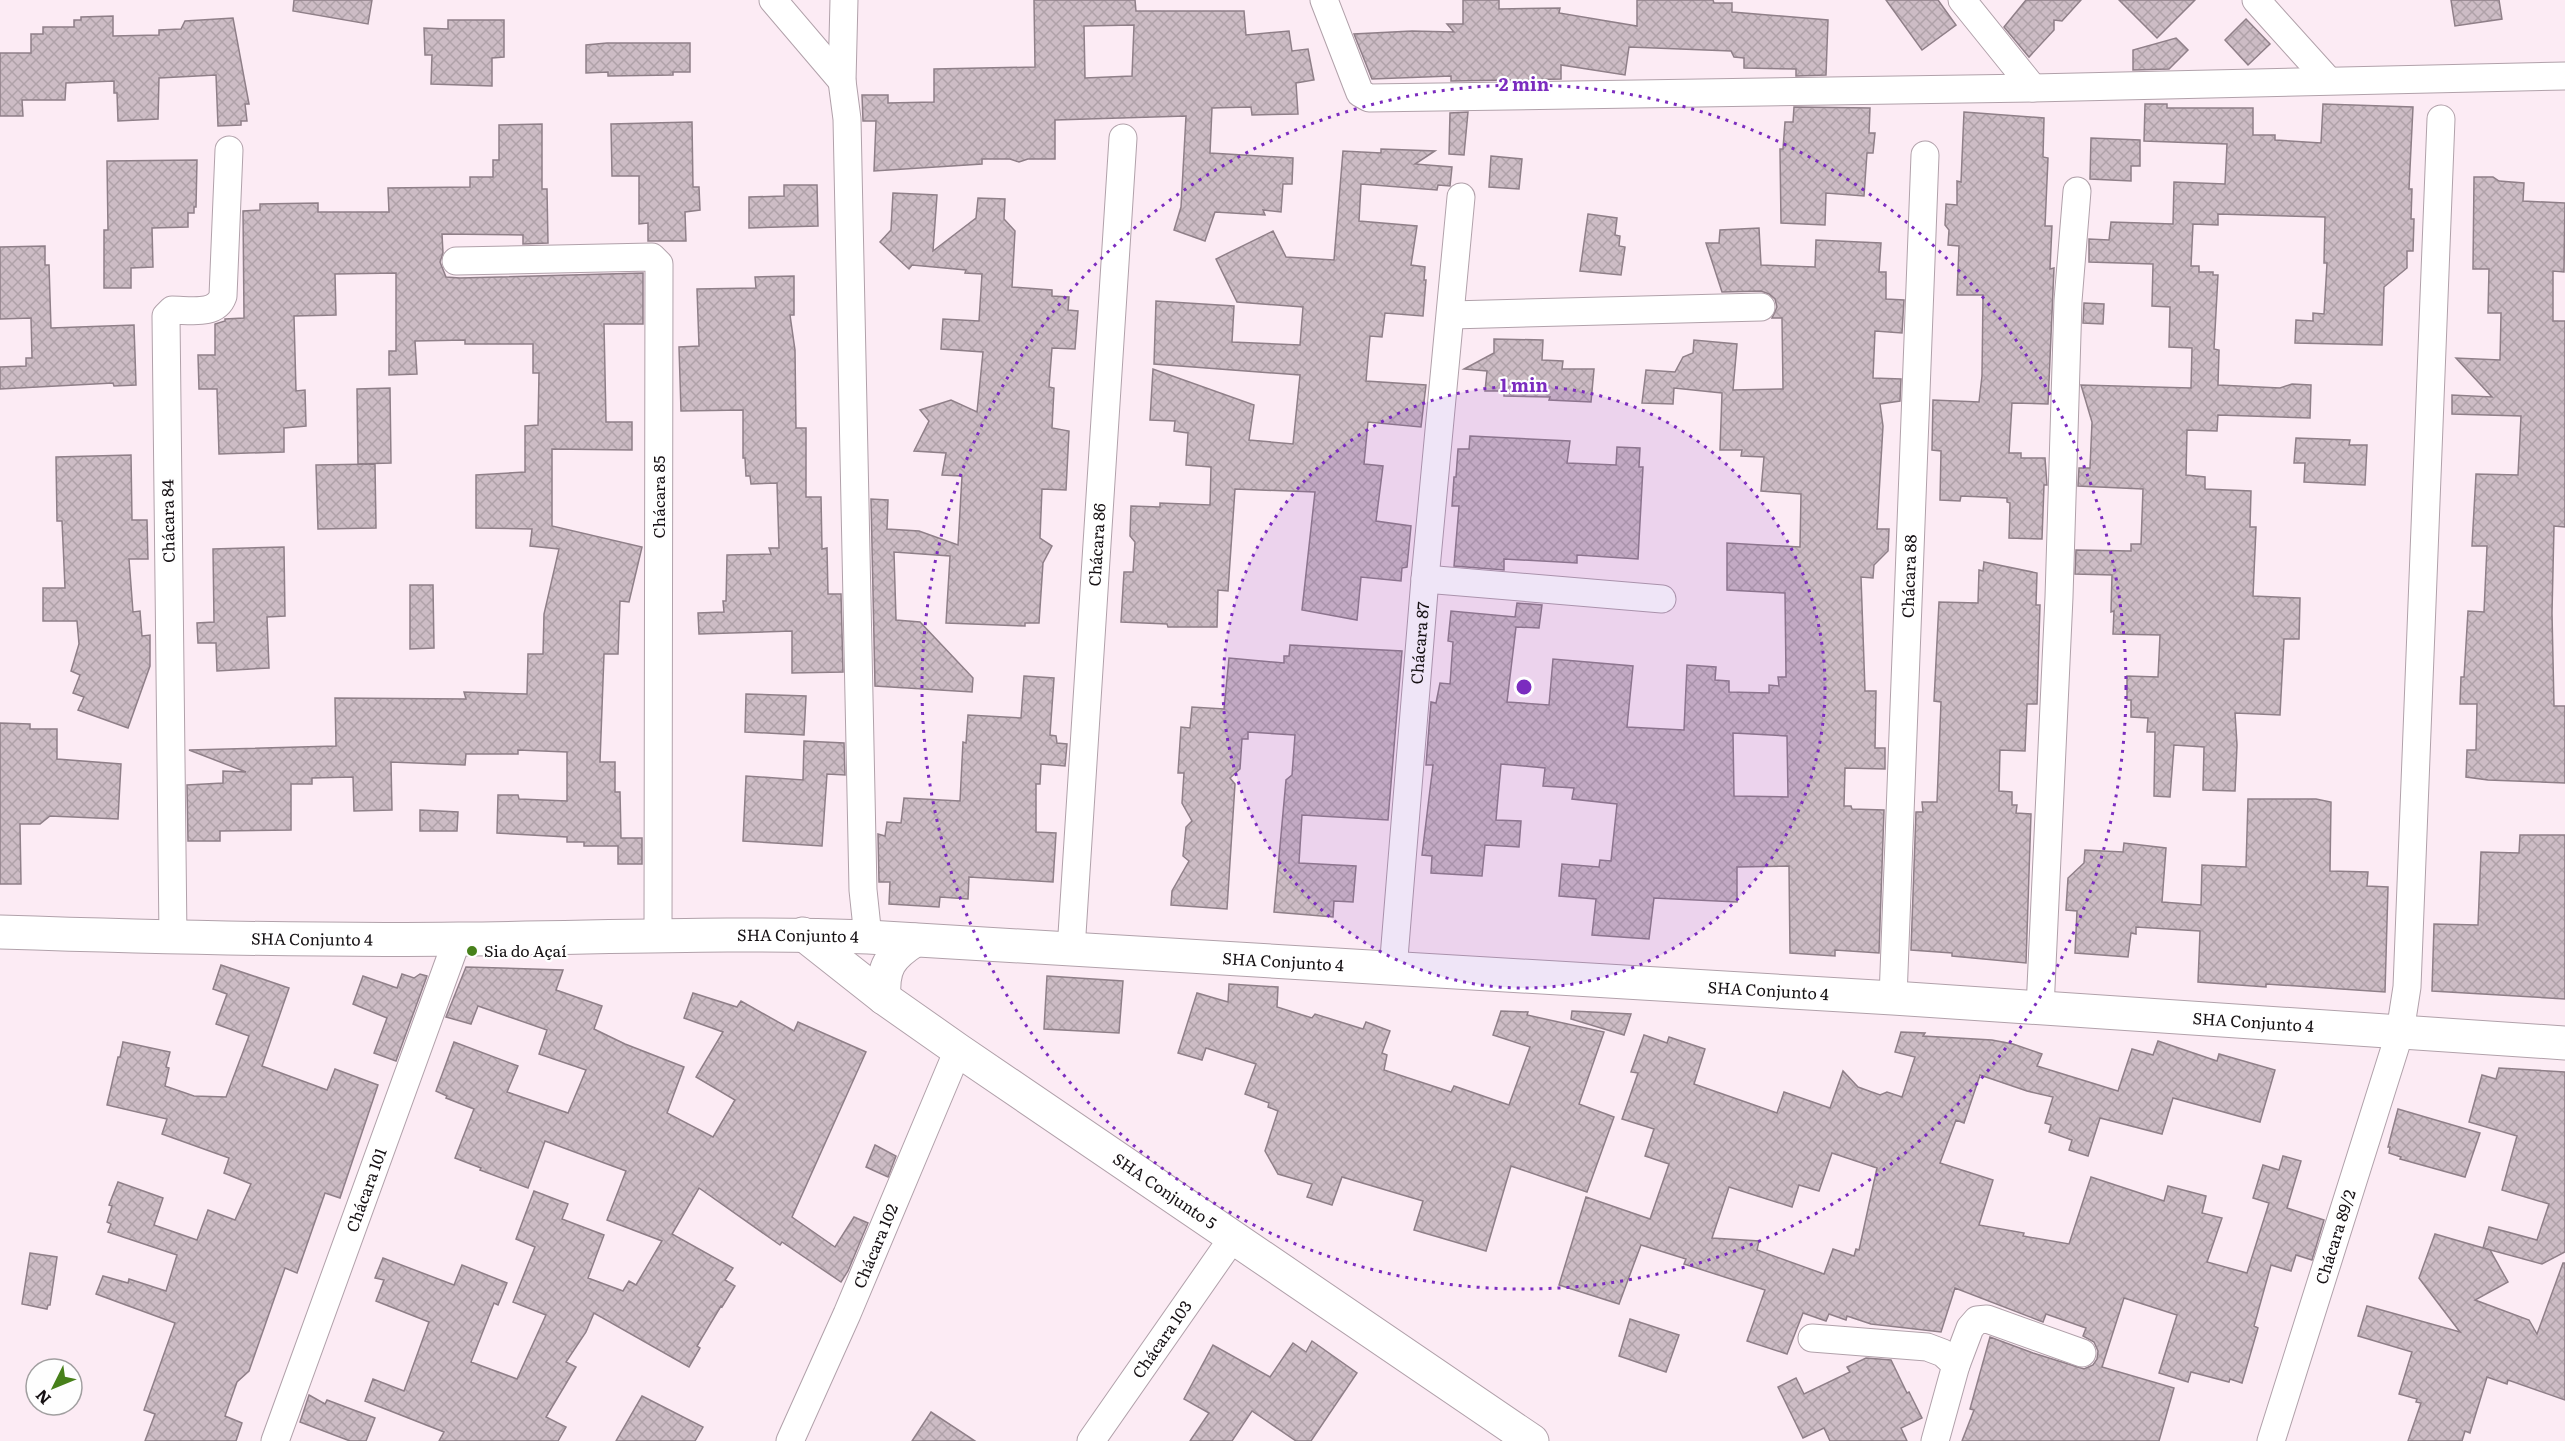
<svg xmlns="http://www.w3.org/2000/svg" width="2565" height="1441" viewBox="0 0 2565 1441" font-family="Literata,serif">
	<defs>
		<pattern id="building-cross-hatch" width="8" height="8" patternUnits="userSpaceOnUse" patternTransform="scale(1.5)"><rect width="8" height="8" fill="#cdbcc5"/><path d="M0 0l8 8M0 8l8-8" fill="none" stroke="#afa1a8"/></pattern>
	</defs>
	<rect width="100%" height="100%" fill="#fcebf4"/>
	<!-- building -->
	<g fill="url(#building-cross-hatch)" stroke="#8f7f88" stroke-width="1.5" fill-rule="evenodd">
		<path d="M294,0H372L368,24L293,11Z"/>
		<path d="M1034,0H1135L1136,11H1244L1246,35L1289,31L1292,51L1308,49L1314,80L1296,83L1298,114L1252,115L1251,107L1212,108L1210,153L1293,158L1292,184H1283L1281,212L1263,210L1265,215L1215,212L1205,241L1174,230L1181,207L1186,116L1055,120V159H1028L1019,162L1010,159H982V164L874,171L876,121H863L862,95H888V103L934,102V69L1035,67ZM1134,25L1132,76L1085,78L1084,26Z"/>
		<path d="M1463,0H1499V9L1560,8L1559,13L1637,26V0H1713L1714,3H1732V12L1828,20L1826,75L1796,76V69L1744,68V58L1734,57L1731,51L1629,47L1625,75L1561,65V79L1451,81V76L1372,79L1354,34L1412,31L1454,32L1447,24H1463Z"/>
		<path d="M1886,0H1938L1956,25L1922,50Z"/>
		<path d="M2026,0H2081L2062,21L2054,20V30L2029,57L2004,27Z"/>
		<path d="M2119,0H2195L2157,38Z"/>
		<path d="M2451,0H2499L2502,19L2455,26Z"/>
		<path d="M113,16V36L159,35V30L181,29L185,21L233,18L249,104H245L247,121H241V125L218,126L216,75L159,78L158,119L118,121L117,93H114V81L66,83L65,100H22L23,116H0V53H31V34H43V27H74V20H81V17Z"/>
		<path d="M2246,19L2270,44L2248,65L2225,40Z"/>
		<path d="M448,20H504V57L492,58V86L431,84L432,55H425L424,28L448,29Z"/>
		<path d="M2176,38L2188,50L2169,69L2133,70V50Z"/>
		<path d="M607,43H690V72H673V75L608,76V72L586,73V45Z"/>
		<path d="M2145,104H2167V108H2253V135H2275V140L2321,143L2323,104L2413,107L2409,189H2412L2411,219H2414L2413,251H2407V268L2384,287L2382,345L2295,343L2296,320L2313,321V313L2324,314L2327,263H2324L2325,217L2218,214V225L2193,224L2191,266H2199V272H2213V275H2218L2214,349L2219,350L2218,385L2280,388L2292,384L2311,385L2310,418L2218,415L2217,431L2187,430L2186,475L2205,477V489L2251,491L2250,527H2256L2253,596L2300,598L2299,639H2284L2280,715L2235,713L2237,745L2235,791L2203,790L2204,747L2174,745L2170,797L2154,796L2155,732H2147L2148,718L2131,717V700H2127V676L2158,677L2160,635L2113,634L2114,611L2111,612L2112,575L2075,574L2076,550L2131,551V544H2141L2143,489L2078,486L2079,468H2090L2092,422L2081,385L2191,388L2192,348L2169,347L2170,307L2152,306L2153,264L2089,262V239L2109,240L2111,222L2173,224L2174,182L2225,184L2227,144L2144,141Z"/>
		<path d="M1794,107L1870,108L1869,133H1875L1873,153H1867L1864,196L1826,193L1825,225L1781,223L1780,149H1783L1785,122H1793Z"/>
		<path d="M1468,112L1464,155L1449,154L1450,113Z"/>
		<path d="M1964,112L2044,118L2043,157L2048,158L2045,226H2052L2050,269L2054,268L2048,404L2012,403L2009,453H2021V458H2045L2047,485H2044L2042,539L2009,538L2010,503L2007,502V498L1961,496L1960,501L1940,500L1941,451L1932,450L1933,400L1979,402L1982,376L1983,295H1957L1959,246L1948,245L1949,230L1945,225L1946,204L1957,205V181L1961,182Z"/>
		<path d="M692,122L693,187H699L700,210L685,212L686,241H648V223L639,224V176H612L611,124Z"/>
		<path d="M542,124V189H547L548,243L523,244V235L442,234L443,253L440,262L446,277L460,278L643,273V324H604L606,422H632V450L552,449V526L642,547L629,602L620,601L618,654H604L600,762H615V792H620L621,838H642V864H618V846H584V842H567V837L497,833L498,795H518L519,799L567,801V752L518,750V754H466L465,765L391,762L392,810L354,811L353,777L312,778V784H291V830L220,831V841H188L187,785L223,783V771L246,772L189,750L336,746L335,698L466,699L464,692L527,694L528,654H543L544,614L559,549L530,546L532,529L476,528V475L525,472V426L538,425L539,373H533V344H465V340L415,341L417,374L389,375V351H396V273L335,274L336,315L294,316L296,391L305,390L306,426L284,428V452L219,454L217,389H199L198,355H215V324L225,321V319L244,318L243,211L260,210V204L318,203V212H389L388,188L470,187V177H493V160H499V125Z"/>
		<path d="M2091,138L2140,140V166H2131V181L2090,179Z"/>
		<path d="M1381,149L1435,151L1415,164L1452,167L1450,186L1438,185L1437,190L1361,184L1359,221L1417,226L1411,265L1425,267L1424,280H1426L1423,316L1385,313L1382,337L1370,336L1366,381L1426,385L1421,427L1368,422L1364,464L1383,466L1376,521L1411,526L1407,567L1402,568L1401,581L1361,577L1357,620L1302,610L1315,492L1235,489L1228,591L1218,590L1217,627H1168L1167,624L1121,622L1124,572H1133L1135,542L1130,536L1131,506L1160,507V503L1210,505L1211,467L1186,465L1188,433L1174,431L1175,421L1150,420L1153,369L1254,405L1249,440L1293,444L1300,375L1154,364L1156,301L1234,306L1232,342L1300,345L1303,307L1237,302L1216,259L1273,231L1286,257L1334,260L1343,151L1381,153Z"/>
		<path d="M1491,156L1522,159L1519,189L1489,187Z"/>
		<path d="M197,160L196,207H194V213H188V227L152,228L153,267L131,268V288H104V230H108L107,161Z"/>
		<path d="M2474,177H2493L2499,181L2524,183L2523,201L2565,203L2564,272L2553,271V321H2565V527L2554,526L2552,613L2554,706H2565V783L2488,780L2466,777L2467,750H2476L2477,704H2460L2461,677H2464L2468,611L2484,612L2487,546H2472L2476,474L2518,475L2521,416L2452,414V395L2492,397L2456,358L2500,360L2501,313H2488L2489,269H2473Z"/>
		<path d="M784,185H817L818,226L749,228V197L784,196Z"/>
		<path d="M893,193L937,195L933,251L976,218L978,198L1005,199L1004,219L1015,231L1012,287L1052,290V296L1069,297L1068,310L1078,311L1075,349L1052,348L1049,387L1054,388L1052,428L1069,431L1066,490L1042,489L1040,538L1052,546L1043,563L1039,623H1025V626L946,623L950,556L894,552L896,620L920,622L973,678L972,692L875,686L871,499L888,500L887,529L919,531L958,545L962,476L942,475L946,453L914,451L929,421L920,410L951,400L977,412L983,352L941,349L943,319L979,321L982,274L965,273L966,270L912,265L909,269L880,242L891,230Z"/>
		<path d="M1588,214L1617,218L1615,235L1620,236L1619,246L1625,247L1621,275L1580,271Z"/>
		<path d="M1759,228L1761,265L1815,267L1816,240L1881,243L1879,272H1886V299L1904,300L1902,333L1875,331L1873,378L1901,379L1900,401L1880,404L1883,426L1877,529H1889L1888,551L1874,565L1873,578L1861,577L1865,691H1876L1875,748H1885V769L1845,768L1844,806H1851L1852,809L1884,810L1879,953L1835,950V956L1790,953L1789,866L1737,867V902L1654,898L1649,939L1592,935L1596,899L1559,896L1562,864L1599,867L1600,860L1611,861L1617,804L1572,799L1574,788L1543,786L1545,768L1501,764L1496,820L1521,821L1519,847L1485,845L1482,876L1431,873L1432,856L1422,855L1433,765H1426L1431,702L1436,703L1440,683L1450,684L1453,642L1448,641L1451,611L1515,617L1517,603L1542,605L1539,628L1516,627L1507,702L1549,705L1553,659L1633,666L1627,727L1684,730L1687,665L1716,667L1715,680L1729,681V692L1769,693V685L1779,686L1778,677H1786L1785,593L1727,590V543L1800,547L1801,494L1761,491L1764,457L1741,456L1742,450H1720L1722,393L1674,388L1673,404L1642,403L1646,370L1675,372L1683,357L1693,353L1694,340L1737,344L1733,390L1783,389L1782,318H1772L1777,307L1775,299L1769,294L1761,291L1722,292L1706,243H1719L1720,230ZM1733,733L1787,736L1788,797L1734,796Z"/>
		<path d="M45,246V265H49L51,328L134,325L136,385L114,386L113,383L0,389V367L26,366V358H32L31,318L0,319V247Z"/>
		<path d="M794,276V315H790L795,350L796,428H806V497H821L822,549L827,548L828,594H841L843,672L792,673V631L699,634L698,613L724,612L723,601H726L727,555L771,554L769,548H779L777,483L751,484L750,476H746L745,458H743V410L681,411L679,347L699,346L697,289L756,288L755,277Z"/>
		<path d="M2084,303L2104,304L2103,324L2083,323Z"/>
		<path d="M1494,339L1543,340L1542,360L1563,361L1562,369H1594L1591,402L1549,400L1550,397L1504,396V391H1485L1487,371L1464,369L1494,353Z"/>
		<path d="M390,388L391,463L358,464L357,389Z"/>
		<path d="M1470,436L1570,441L1567,463L1616,465L1617,447L1640,448L1639,467H1643L1638,559L1577,555V563L1504,559V570L1454,566L1459,506H1452L1454,477H1456L1458,449H1469Z"/>
		<path d="M2296,438L2350,440L2349,445H2367L2365,485L2304,482L2305,463H2294Z"/>
		<path d="M131,455L132,520H147L148,559H129L133,612L140,611L142,636L150,635V666L128,728L78,710L84,697L73,693L80,675L71,671L79,644L77,621H43V588H65L62,521H57L56,457Z"/>
		<path d="M375,464L376,528L318,529L316,465Z"/>
		<path d="M284,547L285,616L267,617L269,668L217,671L216,643H198L197,623L214,622L213,549Z"/>
		<path d="M1984,562L2037,573L2036,605H2040L2037,704H2027L2025,751L2000,750L1999,791L2012,792V805H2017L2016,813L2031,814L2026,963L1952,956V953L1911,950L1916,812H1923L1922,802H1937L1941,702L1934,701L1939,602L1978,603L1979,570L1983,571Z"/>
		<path d="M410,585H433L434,648L410,649Z"/>
		<path d="M1290,645L1402,651L1388,820L1302,815L1299,863L1356,866L1353,902L1334,901L1333,917L1274,912L1286,780L1292,775L1295,735L1248,732V739H1242L1240,769L1230,778L1235,784L1227,909L1171,905L1172,891L1189,861L1183,856L1186,827L1192,821L1182,803L1184,773H1178L1181,727L1190,728L1192,707L1224,709L1229,658L1284,663V656H1289Z"/>
		<path d="M1024,676L1054,678L1050,735L1056,736L1057,743L1067,744L1065,766L1041,764L1040,784H1036V832L1056,833L1053,882L969,877L968,899L940,897L939,907L889,904L890,882H879L878,834L885,836L887,822L901,823L904,798L960,801L963,742L966,743L968,715L1021,718Z"/>
		<path d="M746,694L806,696L804,735L745,732Z"/>
		<path d="M0,723L30,724V729H57V759L121,764L118,819L50,816L40,824H20L21,884H0Z"/>
		<path d="M804,741L844,743L845,775L827,774L822,846L743,841L746,776L803,780Z"/>
		<path d="M2248,799H2316L2331,802L2330,871L2368,872L2367,886L2388,887L2385,992L2266,984V987L2198,982L2200,931L2136,927V934L2131,933L2128,957L2075,953L2077,911L2066,910L2068,878L2084,863L2085,850L2123,852L2124,843L2166,848L2162,902L2201,905L2202,865L2246,867Z"/>
		<path d="M420,810L458,812L457,831H420Z"/>
		<path d="M2520,835H2565V999L2432,991L2434,924L2478,925L2481,852L2519,853Z"/>
		<path d="M221,965L289,988L262,1066L327,1090L335,1069L378,1085L340,1198L325,1193L297,1273L285,1268L249,1371L237,1382L225,1416L242,1423L236,1441H145L155,1414L144,1410L175,1323L96,1294L103,1276L128,1283L129,1279L166,1291L177,1255L108,1232L111,1224L107,1222L112,1206L109,1205L118,1182L163,1198L154,1225L197,1240L208,1210L235,1220L251,1184L224,1173L229,1158L162,1134L167,1119L107,1105L118,1057H120L123,1042L170,1052L166,1067L169,1068L165,1086L194,1096L226,1097L249,1036L216,1024L227,994L213,989Z"/>
		<path d="M466,967L563,970L556,990L602,1006L594,1029L625,1044L684,1067L667,1113L713,1137L735,1100L696,1077L723,1032L684,1018L693,993L737,1007L741,1001L794,1031L798,1022L866,1052L792,1217L835,1247L854,1217L868,1223L848,1271L841,1282L782,1242L780,1245L699,1188L672,1234L733,1268L725,1280L735,1286L722,1307L721,1306L697,1346L700,1348L689,1367L594,1313L586,1332L566,1362L576,1367L546,1417L566,1427L558,1441H439L444,1432L365,1401L373,1379L404,1391L429,1322L376,1301L384,1280L375,1278L383,1258L454,1285L462,1265L507,1283L498,1305L494,1303L471,1362L517,1379L546,1315L513,1302L535,1247L516,1239L534,1191L568,1204L562,1219L604,1235L588,1278L623,1291L629,1281L636,1285L662,1241L607,1220L626,1171L545,1141L528,1188L480,1170L481,1168L455,1158L474,1109L446,1098L447,1096L436,1091L454,1042L518,1066L507,1092L568,1113L586,1070L539,1054L547,1030L478,1006L471,1024L446,1017Z"/>
		<path d="M402,974L414,978L420,974L427,976L396,1061L374,1053L387,1018L353,1004L363,976L397,988Z"/>
		<path d="M1047,976L1123,981L1119,1033L1044,1029Z"/>
		<path d="M1229,984L1278,987L1277,1007L1312,1018L1315,1014L1363,1029L1366,1022L1390,1031L1382,1053L1387,1055L1384,1070L1451,1092L1454,1086L1509,1105L1530,1047L1493,1035L1501,1011L1528,1012L1527,1015L1604,1032L1579,1104L1614,1117L1587,1192L1511,1166L1486,1251L1414,1230L1423,1201L1342,1177L1332,1205L1307,1197L1312,1184L1278,1174L1265,1151L1278,1111L1268,1107L1269,1103L1245,1094L1256,1064L1206,1048L1202,1060L1178,1053L1197,993L1228,1002Z"/>
		<path d="M1572,1011L1631,1014L1624,1035L1571,1019Z"/>
		<path d="M1901,1032L1925,1033L1923,1036L1992,1040L2013,1044L2042,1054L2037,1066L2118,1091L2132,1049L2153,1055L2158,1041L2217,1061L2219,1054L2275,1070L2260,1122L2173,1098L2162,1134L2100,1118L2088,1156L2069,1150L2072,1140L2049,1132L2051,1125L2045,1123L2053,1097L2027,1091L1980,1075L1964,1123L1956,1120L1940,1163L1993,1180L1979,1225L2024,1233L2023,1236L2069,1244L2091,1177L2164,1201L2168,1186L2206,1196L2202,1213L2222,1218L2207,1262L2247,1273L2269,1203L2253,1198L2263,1165L2279,1170L2283,1156L2301,1161L2287,1208L2324,1220L2312,1260L2296,1255L2291,1271L2271,1265L2254,1326L2258,1328L2242,1383L2230,1379L2229,1382L2191,1372L2188,1382L2159,1373L2177,1315L2124,1298L2102,1367L2174,1388L2159,1441H1962L1974,1410L1970,1409L1990,1337L2033,1353L2084,1369L2093,1365L2097,1359L2098,1351L2094,1342L2083,1336L2086,1328L2046,1314L2043,1322L1955,1288L1941,1332L1871,1324L1847,1316L1846,1320L1829,1314L1826,1321L1803,1313L1787,1354L1747,1341L1765,1290L1684,1264L1686,1259L1641,1245L1619,1304L1559,1285L1586,1197L1650,1219L1669,1164L1645,1156L1654,1129L1622,1119L1638,1073L1631,1072L1644,1035L1667,1043L1669,1037L1705,1049L1694,1084L1777,1113L1784,1092L1830,1108L1843,1071L1858,1087L1880,1095L1887,1092L1902,1097L1915,1057L1895,1052ZM1832,1153L1877,1168L1859,1250L1856,1249L1854,1256L1833,1249L1824,1274L1757,1250L1759,1241L1712,1238L1729,1187L1792,1207L1799,1185L1819,1191Z"/>
		<path d="M2499,1068L2565,1072V1252L2542,1264L2483,1248L2489,1227L2537,1240L2549,1204L2502,1190L2517,1136L2469,1122L2482,1075L2496,1079Z"/>
		<path d="M2398,1109L2480,1133L2465,1177L2400,1159L2401,1157L2389,1153L2390,1147H2388Z"/>
		<path d="M875,1145L896,1156L888,1177L866,1167Z"/>
		<path d="M2435,1234L2490,1250L2508,1282L2475,1300L2529,1320L2537,1334L2563,1263H2565V1400L2508,1380L2507,1384L2487,1377L2470,1433L2465,1431L2462,1441H2408L2421,1403L2416,1402L2417,1399L2399,1394L2412,1352L2358,1336L2367,1306L2460,1332L2419,1278Z"/>
		<path d="M30,1253L57,1257L50,1305H48L47,1309L22,1304Z"/>
		<path d="M1630,1319L1679,1335L1666,1372L1619,1356Z"/>
		<path d="M1312,1341L1357,1373L1311,1441H1296L1252,1411L1232,1441H1190L1209,1413L1184,1399L1213,1345L1270,1377L1293,1343L1306,1352Z"/>
		<path d="M1866,1358L1891,1360L1907,1393L1909,1392L1922,1418L1901,1428L1907,1441H1830L1824,1428L1803,1438L1778,1387L1796,1378L1804,1394L1850,1372L1847,1367Z"/>
		<path d="M309,1395L325,1404L327,1400L375,1418L366,1441H350L300,1422Z"/>
		<path d="M642,1396L703,1427L695,1441H616Z"/>
		<path d="M931,1412L975,1441H912Z"/>
	</g>
	<g fill="none" stroke-linecap="round" stroke-linejoin="round">
		<defs>
			<g id="minor">
				<path d="M773,0L842,81"/>
				<path d="M844,0L842,81L847,119L863,890L868,937"/>
				<path d="M1324,0L1358,88L1360,93L1369,98L2033,88L2565,76"/>
				<path d="M1962,0L2033,88"/>
				<path d="M2256,0L2328,80"/>
				<path d="M456,261L652,257L659,264L658,936"/>
				<path d="M1451,315L1761,307"/>
				<path d="M1425,579L1662,599"/>
				<path d="M173,938L166,316L172,310C190,310 216,316 223,296L229,150"/>
				<path id="s1" d="M1071,950L1123,138"/>
				<path id="s2" d="M1393,970L1425,579L1461,197"/>
				<path id="s3" d="M1893,998L1925,155"/>
				<path d="M2040,1009L2059,597L2068,301L2077,191"/>
				<path d="M1812,1338L1927,1347L1943,1353L1956,1365L1935,1441"/>
				<path d="M1956,1365L1970,1328L1977,1320L1987,1319L2082,1353"/>
				<path id="s4" d="M275,1441L457,940"/>
				<path id="s5" d="M790,1441L847,1314L958,1050"/>
				<path id="s6" d="M1091,1441L1234,1236"/>
				<path id="s7" d="M2271,1441L2400,1032L2407,987L2441,119"/>
			</g>
			<g id="tertiary">
				<path id="s8" d="M0,932C153,937 306,941 459,939C595,938 732,932 868,937L1893,998L2565,1043"/>
				<path id="s9" d="M803,934L884,998L958,1050L1532,1441"/>
				<path d="M884,998C882,967 890,956 915,940"/>
			</g>
		</defs>
		<!-- minor casing -->
		<use href="#minor" stroke="#b1a1aa" stroke-width="29"/>
		<!-- tertiary casing -->
		<use href="#tertiary" stroke="#b1a1aa" stroke-width="35"/>
		<!-- minor -->
		<use href="#minor" stroke="#fff" stroke-width="27"/>
		<!-- tertiary -->
		<use href="#tertiary" stroke="#fff" stroke-width="33"/>
	</g>
	<!-- distance rings -->
	<circle cx="1524" cy="687" r="301" fill="#7b2cbf" fill-opacity=".12"/>
	<g fill="none" stroke="#7b2cbf" stroke-width="3" stroke-dasharray="3 6">
		<circle cx="1524" cy="687" r="301"/>
		<circle cx="1524" cy="687" r="602"/>
	</g>
	<!-- markers -->
	<circle fill="#47801a" stroke="#fefefe" stroke-width="2" cx="472" cy="951" r="6"/>
	<g text-anchor="middle" stroke-width="4.5" stroke-linejoin="round" paint-order="stroke">
		<!-- street labels -->
		<g font-size="16" fill="#161114" stroke="#fefefe">
			<text transform="translate(659 497) rotate(-90)" y="6">Chácara 85</text>
			<text transform="translate(168 521) rotate(-91)" y="6">Chácara 84</text>
			<text dy="6" stroke="none"><textPath href="#s1" startOffset="406">Chácara 86</textPath></text>
			<text dy="6" stroke="none"><textPath href="#s3" startOffset="422">Chácara 88</textPath></text>
			<text dy="6" stroke="none"><textPath href="#s2" startOffset="328">Chácara 87</textPath></text>
			<text dy="6" stroke="none"><textPath href="#s8" startOffset="798">SHA Conjunto 4</textPath></text>
			<text dy="6" stroke="none"><textPath href="#s8" startOffset="312">SHA Conjunto 4</textPath></text>
			<text dy="6" stroke="none"><textPath href="#s8" startOffset="1284">SHA Conjunto 4</textPath></text>
			<text dy="6" stroke="none"><textPath href="#s8" startOffset="1770">SHA Conjunto 4</textPath></text>
			<text dy="6" stroke="none"><textPath href="#s8" startOffset="2256">SHA Conjunto 4</textPath></text>
			<text dy="6" stroke="none"><textPath href="#s4" startOffset="267">Chácara 101</textPath></text>
			<text dy="6" stroke="none"><textPath href="#s9" startOffset="444">SHA Conjunto 5</textPath></text>
			<text dy="6" stroke="none"><textPath href="#s7" startOffset="214">Chácara 89/2</textPath></text>
			<text dy="6" stroke="none"><textPath href="#s5" startOffset="213">Chácara 102</textPath></text>
			<text dy="6" stroke="none"><textPath href="#s6" startOffset="124">Chácara 103</textPath></text>
		</g>
		<!-- poi labels -->
		<g font-size="16" fill="#161114" stroke="#fefefe" text-anchor="start">
			<text x="484" y="957">Sia do Açaí</text>
		</g>
	</g>
	<circle cx="1524" cy="687" r="9" fill="#7b2cbf" stroke="#fefefe" stroke-width="3"/>
	<g font-size="18" text-anchor="middle" font-weight="bold" fill="#7b2cbf" stroke="#fefefe" stroke-width="4.5" stroke-linejoin="round" paint-order="stroke">
		<text x="1524" y="91">2 min</text>
		<text x="1524" y="392">1 min</text>
	</g>
	<!-- north arrow -->
	<g transform="translate(54 1387) rotate(227)"><circle r="28" fill="#fefefe" stroke="#a19fa0" stroke-width="1.5"/>
	<path d="M0-4.5L10 22L0 15L-10 22Z" fill="#47801a"/>
	<text y="-9" font-size="16" font-weight="bold" text-anchor="middle" fill="#161114">N</text>
	</g>
</svg>
